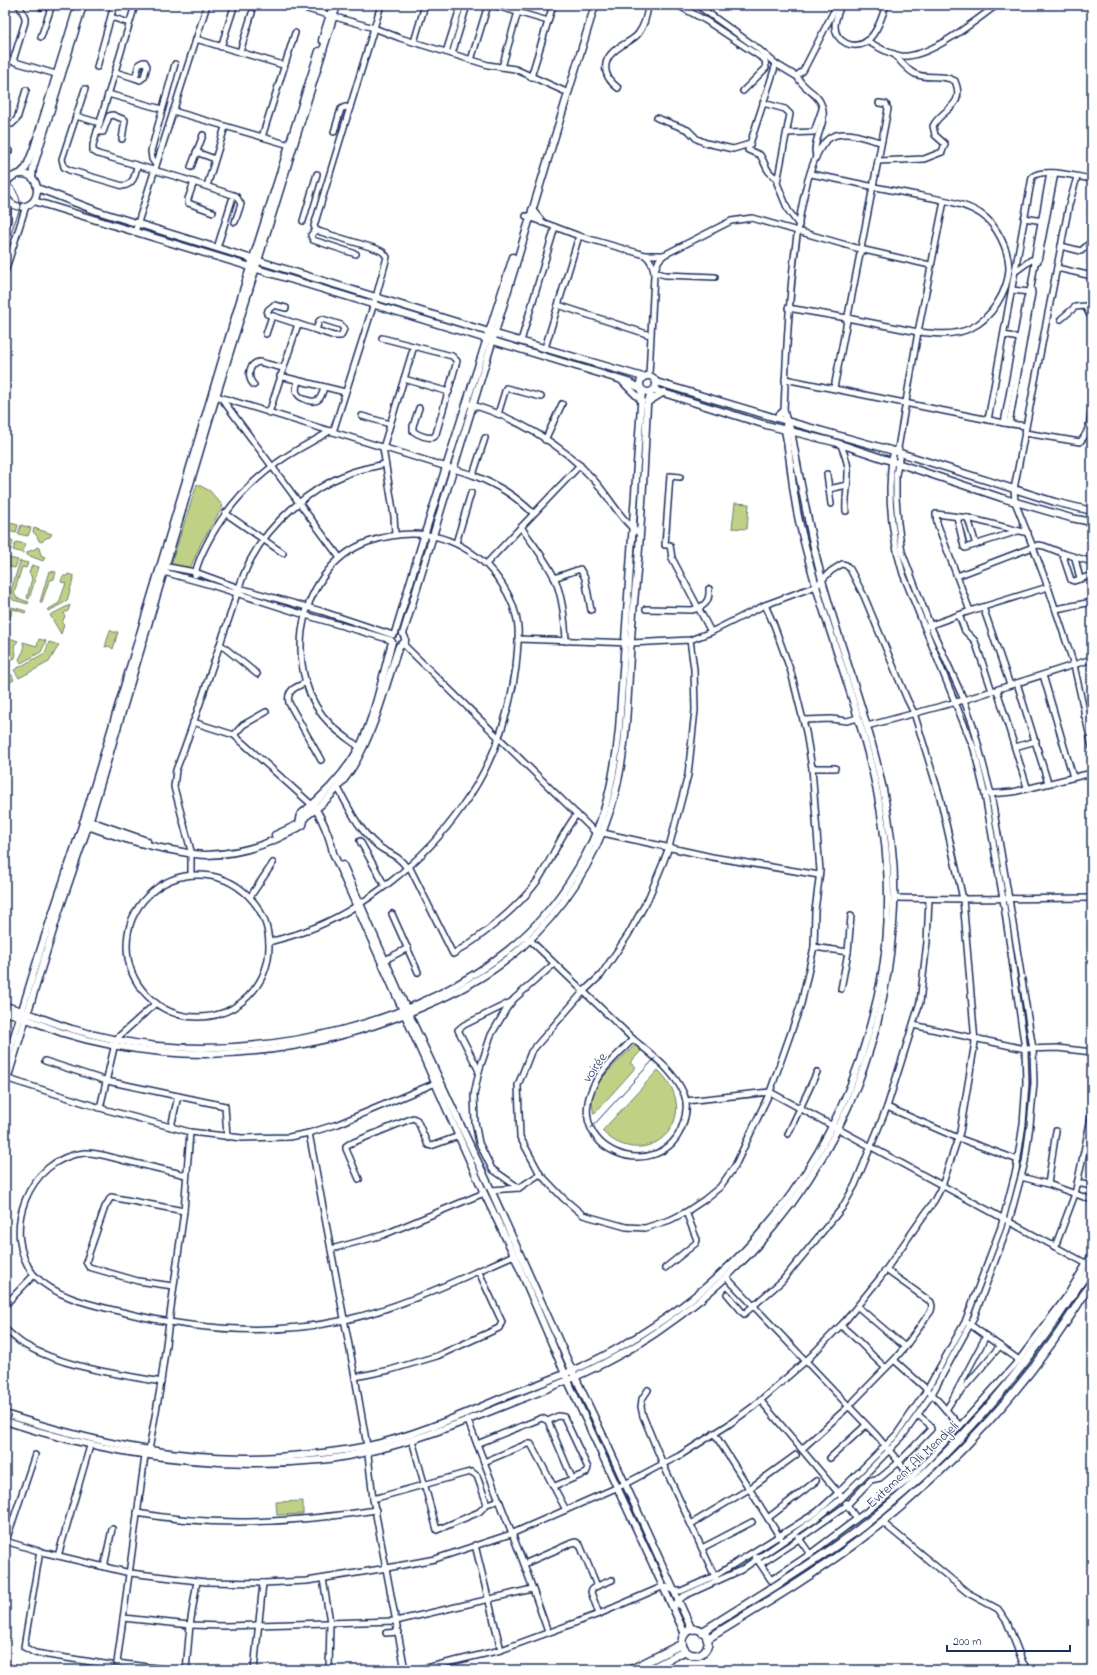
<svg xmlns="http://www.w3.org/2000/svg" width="1097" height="1675" viewBox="0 0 1097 1675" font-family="'Indie Flower',sans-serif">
	<rect width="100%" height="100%" fill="#fff"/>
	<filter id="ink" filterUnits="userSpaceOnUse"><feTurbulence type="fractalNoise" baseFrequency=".025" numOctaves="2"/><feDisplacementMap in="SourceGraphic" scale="8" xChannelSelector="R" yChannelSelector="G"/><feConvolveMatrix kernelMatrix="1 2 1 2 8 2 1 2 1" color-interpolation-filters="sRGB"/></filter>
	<g filter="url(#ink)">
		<!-- green -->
		<g fill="#c0d186" stroke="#6e8072">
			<path d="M197,484L210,491L223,506L201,543L189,571L171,564Z"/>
			<path d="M735,503L749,504L747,529L732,528Z"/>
			<path d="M10,523L18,525L16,533L8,531Z"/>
			<path d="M21,525L31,528L28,536L18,534Z"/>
			<path d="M34,528L52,534L50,537L46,538L42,542L39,541L37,536L33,532Z"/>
			<path d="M6,539L13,541L11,549L5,548Z"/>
			<path d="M16,542L25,544L23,553L13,550Z"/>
			<path d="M37,547L39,548L41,555L45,557L43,561L27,555V552L35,549Z"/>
			<path d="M5,557L18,560L15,568L5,566Z"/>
			<path d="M20,561L28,563L26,568L22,567L14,593L17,598L29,602L28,604L13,600L10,594Z"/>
			<path d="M32,565L39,567L29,599L27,598L32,578L29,573Z"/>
			<path d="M49,571L56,572L54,579L49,581L42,602H40Z"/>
			<path d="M68,574L74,576L67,601L49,611L47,610L59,603L66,583L61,582L63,576H67Z"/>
			<path d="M70,605L68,611L64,613L65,616L62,623L64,625L61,634L50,615Z"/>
			<path d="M12,607L26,611L25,613L13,609L9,621L5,620L8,609Z"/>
			<path d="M5,630H6L7,637L18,641L14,646L16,653L15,658L5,662Z"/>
			<path d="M110,630L113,632H118L113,649L109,646L105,647Z"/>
			<path d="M39,639L46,641L41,652L21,663L19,659L24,650L23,642L37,646Z"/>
			<path d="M49,642L59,645L49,662L19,678L14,670L45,653Z"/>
			<path d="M5,673L12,675L14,680L5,685Z"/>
			<path d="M635,1045L641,1051L630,1063L636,1067L594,1114C592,1106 591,1098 595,1089C601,1076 624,1056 635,1045Z"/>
			<path d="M658,1070C708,1118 646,1176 602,1131Z"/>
			<path d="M303,1501V1514L277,1515L276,1502Z"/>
		</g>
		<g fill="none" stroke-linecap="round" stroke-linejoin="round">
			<defs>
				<g id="minor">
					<path d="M40,5L41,7"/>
					<path d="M135,5L93,145V151L98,154L181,178L236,196L241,204L235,222"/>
					<path d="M293,5L374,28L400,38L488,65L515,69L564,91"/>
					<path d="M493,5L548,21"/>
					<path d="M677,5L705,20L765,60L766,68L743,91"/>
					<path d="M697,5L756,47L776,64L796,76L803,71L837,5"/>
					<path d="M841,5C839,11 835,19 835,26C835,42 854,51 867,41C877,33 882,17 886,5"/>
					<path d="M111,17L129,23"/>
					<path d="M41,37L52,5"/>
					<path d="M196,39L283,65"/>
					<path d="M867,41C878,47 888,54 901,56C929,59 974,21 997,5"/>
					<path d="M414,42L425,5"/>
					<path d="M221,47L233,10"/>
					<path d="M240,52L252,13"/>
					<path d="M446,52L461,5"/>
					<path d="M452,54L467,5"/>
					<path d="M5,59L59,75"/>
					<path d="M471,60L488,5"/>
					<path d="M13,61L25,22V17L19,5"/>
					<path d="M143,62H145L147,66L144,77L140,80L135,78L139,64Z"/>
					<path d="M776,64L748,150L760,155C766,164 766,173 777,178"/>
					<path d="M97,67L114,5"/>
					<path d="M502,67L520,5"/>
					<path d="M115,72L135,78"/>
					<path d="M797,76C803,90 818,92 822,106C828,124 811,140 816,157"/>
					<path d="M531,77L553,5"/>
					<path d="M618,88C601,75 601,58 621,46C627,42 633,40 638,34C645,25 647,16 648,5"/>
					<path d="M85,89L62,159L64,167L69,170L123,186C134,184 135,175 137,166"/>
					<path d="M108,94L162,109"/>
					<path d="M763,103L785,109L790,114L777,183L788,210L799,225"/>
					<path d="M173,111L293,146"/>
					<path d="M76,116L100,123"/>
					<path d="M657,118L688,130L697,139L706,143L733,149L750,144"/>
					<path d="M5,124H12L17,119L26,90"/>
					<path d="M97,132H103L109,116L113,115L125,120L122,139"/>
					<path d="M334,132L341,109L345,107L350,108"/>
					<path d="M787,133L814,132L822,109"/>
					<path d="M262,137L295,33"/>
					<path d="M5,150L9,151"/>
					<path d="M196,152L215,159"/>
					<path d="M878,161L924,159L942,152L945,144L935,135L933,126C942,108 966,107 955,81C941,73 928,80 915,74C907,70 900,61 894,54"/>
					<path d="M156,165L152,159L151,151L175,64"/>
					<path d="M191,167L203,135"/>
					<path d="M194,182L188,199V203L213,212"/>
					<path d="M207,186L225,127"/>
					<path d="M526,216L579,236L645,255C651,260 654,266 654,275L649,375"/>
					<path d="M1024,218L1043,221"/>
					<path d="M303,221L317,174"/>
					<path d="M5,229L8,220V200"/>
					<path d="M316,230L311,235L313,240L356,254"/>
					<path d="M135,232L207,5"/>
					<path d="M1061,246L1081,251L1092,241"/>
					<path d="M217,248L232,200"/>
					<path d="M645,255H664L731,221L752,218L860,249L930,265"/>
					<path d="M664,255L659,260L654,272L665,275L715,277"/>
					<path d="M1035,263L1038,261L1055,173"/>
					<path d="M1057,268L1092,276"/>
					<path d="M1014,270L1016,271L1031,260L1037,261"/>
					<path d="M5,272L26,206"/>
					<path d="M1012,290L1029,292"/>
					<path d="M558,305L650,335"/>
					<path d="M286,308L274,305L268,310L267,314L316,330"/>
					<path d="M788,308L847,318L918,332L944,201"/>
					<path d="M322,319L341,325L344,329L341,336H334L316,330L319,321Z"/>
					<path d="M1061,319L1075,307L1085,306L1092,319"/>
					<path d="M266,334L272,316"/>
					<path d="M1004,335L1019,338"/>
					<path d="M382,338L452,356L457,361L436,434L434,437C428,439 418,435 413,431V426L419,408"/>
					<path d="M521,341L555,227"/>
					<path d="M545,348L579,236"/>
					<path d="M280,376L345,392"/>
					<path d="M404,379L449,392"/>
					<path d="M785,379L1004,423L1026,426"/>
					<path d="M298,381C297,385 295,389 297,393C300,399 314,404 319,399C322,396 323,391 324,387"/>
					<path d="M254,385C247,378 248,364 259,362L283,368"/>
					<path d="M834,388L888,109L886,104L879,103"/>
					<path d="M213,395L473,475C499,486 513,494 533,513"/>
					<path d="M222,399L340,558"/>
					<path d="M469,404C515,417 562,444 593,479C610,497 620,520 640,534"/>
					<path d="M269,413L298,324"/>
					<path d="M498,414L506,388L541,397"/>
					<path d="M362,416L390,424"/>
					<path d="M988,420L1032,177C1043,167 1078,177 1092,179"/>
					<path d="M787,421L784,411C786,363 791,161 831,137C846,129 866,139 881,142"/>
					<path d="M1004,423L1027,298L1031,287L1035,263L1034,261L1050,173"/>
					<path d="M1009,424L1032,293L1031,287"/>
					<path d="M333,432L376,297L387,257L383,252L377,249L321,232L316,230L314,226L381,5"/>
					<path d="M1025,433L1080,442C1092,429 1091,412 1092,394"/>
					<path d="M545,440L562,404"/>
					<path d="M841,445C844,454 849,463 848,473C848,486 845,498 846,511"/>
					<path d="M827,474L831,504"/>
					<path d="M473,475L485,438"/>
					<path d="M680,477L670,476L665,545H670L672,558L711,632"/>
					<path d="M829,489L847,485"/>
					<path d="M225,513L283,553"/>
					<path d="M957,517L964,547L965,548L1018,531"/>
					<path d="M968,518L976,545"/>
					<path d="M521,527C532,543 547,561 555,579C563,599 565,620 566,641"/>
					<path d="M1028,533L968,518L936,514L937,523L970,611L1048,587L1033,547L1038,545L1044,546L1062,553L1092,562"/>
					<path d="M395,534L394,516L383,448L414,346"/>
					<path d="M456,543L471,493"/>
					<path d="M1062,553L1071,580L1074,581L1092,575"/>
					<path d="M1075,558L1080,579"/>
					<path d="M486,564L580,465"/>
					<path d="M163,566L195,572L239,588L321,611L393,635"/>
					<path d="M160,571L211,585L305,615L391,640"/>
					<path d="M195,575C197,562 204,549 210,538C229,504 255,477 287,456C301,447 316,440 330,431"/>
					<path d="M957,576L1033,547L1015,502L1014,489L1069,205L1077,177"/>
					<path d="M554,578L580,569L585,578L591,610"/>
					<path d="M1048,587L1074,665L1092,747"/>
					<path d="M983,607L1010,685"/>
					<path d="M646,609L692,610C704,607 710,602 709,589"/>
					<path d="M1056,609L1092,602"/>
					<path d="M959,615L965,631L975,641L992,691"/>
					<path d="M928,626L970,611"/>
					<path d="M518,639L631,643L690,640L711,632L765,605L774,625L791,672L806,732L812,768L820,871L815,911L814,947L801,1004L770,1092L735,1166L720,1187L704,1200L686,1212L670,1220L645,1228L626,1227L583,1215L563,1198L540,1174L520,1137L518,1085L531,1052L583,992L601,975L628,935L648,899L663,863L669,847L688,775L695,710L694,669L690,640"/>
					<path d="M220,644L257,674"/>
					<path d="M403,644L596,833H603L712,857L819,875"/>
					<path d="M1043,675L1073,777"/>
					<path d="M305,683C295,687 286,691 289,703L321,760"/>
					<path d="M1017,683L1048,783"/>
					<path d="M997,690L1027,787"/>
					<path d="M1084,715L1092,713"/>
					<path d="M804,720L831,719L847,721L858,718"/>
					<path d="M193,722L234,735L312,805"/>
					<path d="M867,726L964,700L1092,659"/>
					<path d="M234,735L243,725L266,712"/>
					<path d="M1015,747L1036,741"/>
					<path d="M812,768H835"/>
					<path d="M338,788C350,810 358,829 378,846C390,855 397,854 407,868"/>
					<path d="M989,794L1013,792L1092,773"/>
					<path d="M360,841L385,886"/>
					<path d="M409,866L453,954C479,939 521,905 538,880C552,859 561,834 577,814"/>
					<path d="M191,875V851L174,787L176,770C195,722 210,672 227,624C235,602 240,579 251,559C270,523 309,489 347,474C359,469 373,467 385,464"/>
					<circle cx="198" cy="946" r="71"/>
					<path d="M250,897L273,863"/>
					<path d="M894,898L963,899L1092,898"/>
					<path d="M929,899L927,942L920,1002L887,1107L958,1138L1018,1160"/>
					<path d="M392,914L418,972"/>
					<path d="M527,937L633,1039"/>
					<path d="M269,942C280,939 292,936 303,932C364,910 425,860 462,807C492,766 509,717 516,667C517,654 519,641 518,627C515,597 494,567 469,551C437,530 403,530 368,542C331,555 307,593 302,631C298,664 306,701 331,725C339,733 350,740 359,747"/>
					<path d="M814,947L848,952"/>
					<path d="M385,960L408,948"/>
					<path d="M841,989L848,952L851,916"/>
					<path d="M913,1025L1025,1049L1057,1048L1092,1052"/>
					<path d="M633,1039C652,1055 674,1071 684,1094C688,1103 686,1115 683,1124C662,1188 555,1151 597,1079C606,1064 621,1052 633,1039Z"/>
					<path d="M45,1061L107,1081L225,1106L227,1137"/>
					<path d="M479,1071L458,1030L464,1025L511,1002"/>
					<path d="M5,1078L107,1110L190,1132L242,1138L289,1137L309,1133L338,1124L438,1082"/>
					<path d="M686,1101L770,1092L1087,1264"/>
					<path d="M100,1108L116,1039L156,1003"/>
					<path d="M171,1127L178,1096"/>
					<path d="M309,1133L355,1377L367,1446L373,1499L405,1670"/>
					<path d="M788,1134L817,1072"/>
					<path d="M186,1175C165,1170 143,1165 122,1160C110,1157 97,1152 84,1153C28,1158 0,1233 34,1275C56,1298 93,1305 122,1312C194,1330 271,1336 345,1320C404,1307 459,1279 514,1255"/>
					<path d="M1021,1177L1048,1184L1092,1200"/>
					<path d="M359,1179L346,1149V1146L349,1144L413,1118L417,1120L428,1145L431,1146L459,1136"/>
					<path d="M1077,1183L1092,1186"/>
					<path d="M1048,1184L1056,1131"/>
					<path d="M519,1188L492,1169L479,1143L475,1122L474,1095L479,1071L491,1035L507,1008L514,999L554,964"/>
					<path d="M491,1190L519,1188L540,1174"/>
					<path d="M1055,1247L1075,1194L1092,1113"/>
					<path d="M331,1249L383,1235L484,1193"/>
					<path d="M665,1268L696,1243L697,1240L686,1212"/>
					<path d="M886,1270L931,1302L932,1306L931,1311L905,1347"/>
					<path d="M727,1278L877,1436L899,1462L911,1478"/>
					<path d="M173,1286L138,1281L89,1267L86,1262L105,1207L111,1197L184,1211"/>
					<path d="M727,1294L744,1314L782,1281L842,1208L855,1185L887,1107"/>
					<path d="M5,1305L34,1275"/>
					<path d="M858,1307L905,1347L894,1360"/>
					<path d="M968,1323L1019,1360"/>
					<path d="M841,1326C859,1339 869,1354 886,1368L894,1360L932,1394L960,1426"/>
					<path d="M5,1329C11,1334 18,1341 25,1345C63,1367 117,1374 161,1382"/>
					<path d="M355,1377L390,1370L437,1356L499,1328L502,1322L478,1270"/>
					<path d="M648,1390L642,1399L641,1407L643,1416L663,1464L716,1579"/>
					<path d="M956,1397L1000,1346"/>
					<path d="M761,1401L840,1495"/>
					<path d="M946,1410L951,1402L986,1336"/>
					<path d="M468,1421L524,1564L572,1543L576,1542L580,1545L597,1586L612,1580"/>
					<path d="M548,1421L558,1416L564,1417L588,1468L586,1473L555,1486"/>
					<path d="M714,1433L781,1539"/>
					<path d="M477,1444L542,1418L548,1421L550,1426L572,1478"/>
					<path d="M802,1449L849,1406L886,1368"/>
					<path d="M830,1458L866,1425"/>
					<path d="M484,1462L527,1444H531L566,1510"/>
					<path d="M373,1499L466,1473L472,1472L477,1476L487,1504L479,1512L437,1530L412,1440"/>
					<path d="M846,1503L856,1518"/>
					<path d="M487,1504L499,1500"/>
					<path d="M137,1513C217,1528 297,1522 376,1510"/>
					<path d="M768,1518L816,1481"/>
					<path d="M882,1522L968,1593L998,1609L1007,1622L1023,1663L1029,1670"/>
					<path d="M691,1524L749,1489L796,1455"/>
					<path d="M798,1537L810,1554"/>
					<path d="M5,1541L42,1552L130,1573L206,1582L263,1583L307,1581L387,1568L435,1559L511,1534L625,1484L657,1467L679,1456L728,1425L754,1406L809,1358L846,1320L880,1278L934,1201L942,1186L960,1132L975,1042L963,899L940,797L914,713L907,699L864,596L850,569L846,565L842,564L831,571L816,586L765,605"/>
					<path d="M6,1541L35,1455"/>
					<path d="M475,1545L501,1650"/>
					<path d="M702,1548L752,1522"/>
					<path d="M40,1551L24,1647L35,1653L111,1665"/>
					<path d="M58,1556L90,1446"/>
					<path d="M755,1556L771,1580L810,1554L911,1478L960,1426L1019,1360L1066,1297L1092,1254"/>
					<path d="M524,1564L548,1632"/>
					<path d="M761,1564L799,1539L847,1505L871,1480L880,1478L899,1462L931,1429L929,1424L918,1415"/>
					<path d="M104,1567L112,1529"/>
					<path d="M323,1579L330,1622L329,1670"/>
					<path d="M597,1586L592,1589L591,1592L599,1614"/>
					<path d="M674,1608L678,1601L684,1596L741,1570L820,1516L842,1498L902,1437L932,1394L974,1317L1007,1229L1025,1162L1030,1125L1034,1083L1033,1049L1009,899L991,794L973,725L964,700L930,625L902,552L898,523L896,497V475L900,453L898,448L918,332C936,334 954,336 971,328C991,319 1008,291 1009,269C1009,250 997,225 981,214C962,201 929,198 906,193C874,187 842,180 811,174"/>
					<path d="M123,1618L190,1625L224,1626L396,1621L532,1589"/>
					<path d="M386,1633L399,1632"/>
					<path d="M171,1670L117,1663L145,1456L149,1450L160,1389L184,1211L190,1132"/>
					<path d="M186,1670L190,1625L197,1581"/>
					<path d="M254,1670L263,1583"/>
					<path d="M417,1670L501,1650L599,1614L664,1586L674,1591H681L715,1576L779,1536L817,1512L838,1493L897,1434L927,1390L965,1322L1001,1227L1016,1170L1023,1124L1026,1083L1025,1049L1003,899L985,795L974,749L903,574C894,545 890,519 890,488C891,476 890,463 894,451L896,450"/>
				</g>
				<g id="major">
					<path d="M322,40L333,5"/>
					<path d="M20,174L26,168L34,148L78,5"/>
					<path d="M32,177L33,168L83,5"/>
					<path d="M5,186C11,169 37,170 37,190C37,210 11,213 5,194"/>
					<path d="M37,188L97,211L489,332L643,377"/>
					<path d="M34,201L628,382L640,388"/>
					<path d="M532,210L542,222"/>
					<circle cx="648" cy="384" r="8"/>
					<path d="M623,382L642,401"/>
					<path d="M656,382L776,418L894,451L1055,502L1092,511"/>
					<path d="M654,390L766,425L834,442L1002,498L1071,518L1092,522"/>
					<path d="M648,402L664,392"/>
					<path d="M776,418L784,411"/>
					<path d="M395,633L425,533L513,257"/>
					<path d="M312,805C321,814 331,840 333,853L484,1193L514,1255L568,1381L685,1634"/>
					<path d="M86,821H90L147,841"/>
					<path d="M83,822L88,826C117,837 146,846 177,851C187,853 197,855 207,855C241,854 274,843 303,825L305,817C366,776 377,710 399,646L405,642V638L403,634L595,5"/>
					<path d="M275,835L299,824L301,814C326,794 348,771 362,742C376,711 383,674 392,642"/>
					<path d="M343,865L406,1008L491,1190L572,1370L606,1442L692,1630"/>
					<path d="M5,1006C28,1012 50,1022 72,1029C100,1037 129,1043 157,1046C274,1056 414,1025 507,951C540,925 567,890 586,854C607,814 615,772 619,729L642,390"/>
					<path d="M5,1012C25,1017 43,1026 63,1033C95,1043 128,1049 162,1052C250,1060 340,1042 420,1008C457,993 492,974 521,948C563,910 594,862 611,808C628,754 627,696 631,640C633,605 638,569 640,534C643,491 645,448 647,405L651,392"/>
					<path d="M5,1066L42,945L85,817L248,274L319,51"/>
					<path d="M5,1086L59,911L88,826L215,400L337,5"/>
					<path d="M5,1414C92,1442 184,1463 277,1457C307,1455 338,1452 368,1446C414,1436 459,1416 502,1398C544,1382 587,1367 625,1344C738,1278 817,1183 860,1060C872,1023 882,984 886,945C892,879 884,810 866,746C852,692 832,640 816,586C810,565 804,543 799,521C792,491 791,460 785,430L787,421"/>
					<path d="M5,1421C108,1455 212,1470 320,1460C385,1453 446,1429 506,1405C558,1385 611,1364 657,1332C797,1237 881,1093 893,924C903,801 854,695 822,580C809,531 800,481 791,431L787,421"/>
				</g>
				<g id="highway">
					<circle cx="695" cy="1642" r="13"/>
					<path d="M702,1632C752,1600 804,1570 851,1535C940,1469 1013,1386 1073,1294C1079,1284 1086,1276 1092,1266"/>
					<path d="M707,1639C758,1608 809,1578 857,1542C949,1472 1033,1382 1092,1281"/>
					<path d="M5,1668L14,1670"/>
					<path d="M630,1670L682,1644"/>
					<path d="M648,1670L685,1651"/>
				</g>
			</defs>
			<!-- minor casing -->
			<use href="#minor" stroke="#1b2f5e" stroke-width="8"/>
			<!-- major casing -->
			<use href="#major" stroke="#1b2f5e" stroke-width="9"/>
			<!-- highway casing -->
			<use href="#highway" stroke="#1b2f5e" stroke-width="10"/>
			<!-- minor -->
			<use href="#minor" stroke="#fff" stroke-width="5"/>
			<!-- major -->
			<use href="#major" stroke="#fff" stroke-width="6"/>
			<!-- highway -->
			<use href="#highway" stroke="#fff" stroke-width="7"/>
			<!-- tram -->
			<g stroke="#1b2f5e" stroke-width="1">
				<path d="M5,178L15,189L19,197L21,207L14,224L5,254"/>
				<path d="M591,1128L655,1058"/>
			</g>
		</g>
	</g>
	<g text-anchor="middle" stroke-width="3" stroke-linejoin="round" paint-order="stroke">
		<!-- street labels -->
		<g font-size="14" fill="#1b2f5e" stroke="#fff">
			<text transform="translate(594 1067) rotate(-55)" y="5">voirée</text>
			<text transform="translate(912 1464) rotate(-43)" y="5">Evitement Ali Mendjeli</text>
		</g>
	</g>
	<!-- margin -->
	<rect width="1097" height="1675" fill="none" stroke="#fff" stroke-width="20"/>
	<rect x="10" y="10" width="1077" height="1655" fill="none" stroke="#1b2f5e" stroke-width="1.5" filter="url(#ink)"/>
	<!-- scale -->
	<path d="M947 1645v6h123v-6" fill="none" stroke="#1b2f5e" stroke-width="2"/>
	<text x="953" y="1645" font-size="12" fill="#1b2f5e" stroke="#ffffff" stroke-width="3" paint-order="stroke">200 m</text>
</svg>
